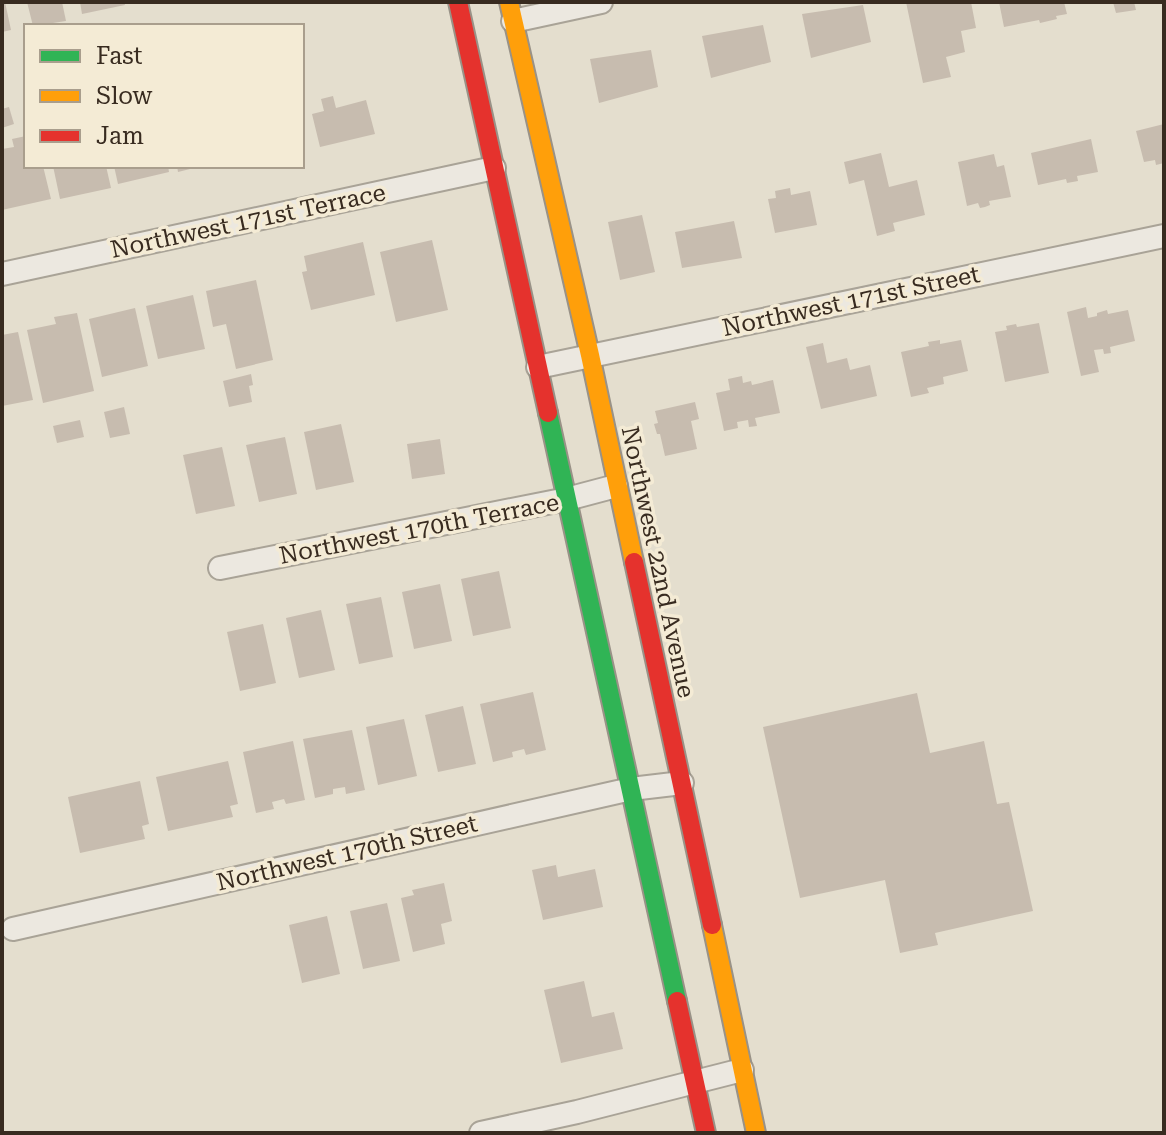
<svg xmlns="http://www.w3.org/2000/svg" width="1166" height="1135" viewBox="0 0 1166 1135" font-family="'Roboto Serif',serif">
	<rect width="100%" height="100%" fill="#e4dece"/>
	<!-- building -->
	<g fill="#c7bcaf">
		<path d="M2,2H5L11,30L2,32Z"/>
		<path d="M27,2H62L66,21L33,26Z"/>
		<path d="M80,2H124L125,5L82,14Z"/>
		<path d="M906,2H971L976,28L961,31L965,52L946,57L951,77L923,83Z"/>
		<path d="M999,2H1064L1067,14L1056,16L1057,19L1040,23L1039,20L1004,27Z"/>
		<path d="M1113,2H1134L1136,10L1116,13Z"/>
		<path d="M863,5L871,42L811,58L802,14Z"/>
		<path d="M763,25L771,62L711,78L702,36Z"/>
		<path d="M651,50L658,87L599,103L590,59Z"/>
		<path d="M333,96L336,108L366,100L375,134L320,147L312,114L324,111L321,99Z"/>
		<path d="M9,107L14,124L2,128V109Z"/>
		<path d="M1164,124V163L1156,165L1155,160L1144,162L1136,131Z"/>
		<path d="M26,136V166H43L51,199L2,210V149L14,147L12,139Z"/>
		<path d="M1091,139L1098,172L1077,176L1078,181L1067,183L1066,179L1038,185L1031,153Z"/>
		<path d="M881,153L889,187L917,180L925,215L893,223L895,231L877,236L864,180L849,184L844,162Z"/>
		<path d="M994,154L997,167L1004,165L1011,197L989,201L990,205L985,207L980,208L978,203L967,206L958,162Z"/>
		<path d="M53,166H106L111,188L60,199Z"/>
		<path d="M114,166H168L169,172L118,184Z"/>
		<path d="M177,166H197L198,167L178,172Z"/>
		<path d="M790,188L791,195L810,191L817,225L775,233L768,199L776,198L775,191Z"/>
		<path d="M642,215L655,272L620,280L608,222Z"/>
		<path d="M734,221L742,258L682,268L675,232Z"/>
		<path d="M432,240L448,310L396,322L380,252Z"/>
		<path d="M363,242L375,295L311,310L302,272L307,271L304,256Z"/>
		<path d="M256,280L273,360L236,369L226,324L213,327L206,291Z"/>
		<path d="M193,295L205,349L158,359L146,306Z"/>
		<path d="M1086,307L1088,318L1097,316V313L1107,310L1108,314L1128,310L1135,341L1110,347L1111,353L1104,354L1103,349L1094,350L1099,372L1081,376L1067,312Z"/>
		<path d="M135,308L148,366L102,377L89,319Z"/>
		<path d="M77,313L94,391L43,403L27,330L56,324L54,317Z"/>
		<path d="M1039,323L1049,373L1005,382L995,332L1007,330L1006,326L1016,324L1017,327Z"/>
		<path d="M18,332L33,400L2,406V335Z"/>
		<path d="M940,340V344L961,340L968,371L943,377L944,384L927,388L929,393L911,397L901,352L929,346L928,342Z"/>
		<path d="M823,343L827,363L847,358L850,370L870,365L877,396L821,409L806,347Z"/>
		<path d="M251,374L253,385L249,386L252,402L229,407L223,381Z"/>
		<path d="M742,376L743,383L751,381L752,385L773,380L780,413L755,418L757,426L749,427L748,420L737,422L738,428L724,431L716,393L730,390L728,379Z"/>
		<path d="M695,402L699,419L691,421L697,449L665,456L660,434H657L654,424L658,423L655,411Z"/>
		<path d="M124,407L130,434L110,438L104,412Z"/>
		<path d="M80,420L84,437L57,443L53,426Z"/>
		<path d="M341,424L354,482L316,490L304,432Z"/>
		<path d="M285,437L297,494L259,502L246,445Z"/>
		<path d="M440,439L445,474L412,479L407,444Z"/>
		<path d="M222,447L235,506L196,514L183,455Z"/>
		<path d="M499,571L511,628L473,636L461,579Z"/>
		<path d="M440,584L452,641L414,649L402,592Z"/>
		<path d="M381,597L393,657L359,664L346,604Z"/>
		<path d="M321,610L335,670L299,678L286,618Z"/>
		<path d="M263,624L276,683L240,691L227,632Z"/>
		<path d="M533,692L546,750L526,755L524,749L512,752L513,757L493,762L480,704Z"/>
		<path d="M917,693L930,753L984,741L997,804L1009,802L1033,911L935,933L938,945L900,953L885,880L800,898L763,727Z"/>
		<path d="M463,706L476,764L438,772L425,715Z"/>
		<path d="M404,719L417,776L378,785L366,727Z"/>
		<path d="M352,730L365,790L346,794L345,787L333,789V794L315,798L303,739Z"/>
		<path d="M293,741L305,800L286,804L284,799L272,802L274,809L256,813L243,752Z"/>
		<path d="M228,761L238,804L230,806L233,817L168,831L156,777Z"/>
		<path d="M140,781L149,824L142,826L145,839L80,853L68,797Z"/>
		<path d="M556,865L558,877L595,869L603,907L543,920L532,870Z"/>
		<path d="M444,883L452,921L441,924L445,944L413,952L401,898L414,895L412,890Z"/>
		<path d="M387,903L400,961L363,969L350,911Z"/>
		<path d="M327,916L340,974L302,983L289,925Z"/>
		<path d="M584,981L592,1017L614,1012L623,1049L561,1063L544,990Z"/>
	</g>
	<g fill="none" stroke-linecap="round" stroke-linejoin="round">
		<defs>
			<g id="street">
				<path d="M513,21L601,2"/>
				<path d="M2,274L494,168"/>
				<path d="M538,367L1164,236"/>
				<path d="M220,568L567,499L616,486"/>
				<path d="M13,929L631,789L682,783"/>
				<path d="M481,1133L577,1112L742,1070"/>
			</g>
			<path id="fast" d="M548,413L677,1001"/>
			<g id="slow">
				<path d="M509,2L590,355L634,562"/>
				<path d="M712,925L756,1133"/>
			</g>
			<g id="jam">
				<path d="M458,2L548,413"/>
				<path d="M634,562L712,925"/>
				<path d="M677,1001L706,1133"/>
			</g>
		</defs>
		<!-- street casing -->
		<use href="#street" stroke="#a9a397" stroke-width="26"/>
		<!-- fast casing -->
		<use href="#fast" stroke="#999287" stroke-width="22"/>
		<!-- slow casing -->
		<use href="#slow" stroke="#999287" stroke-width="22"/>
		<!-- jam casing -->
		<use href="#jam" stroke="#999287" stroke-width="22"/>
		<!-- street -->
		<use href="#street" stroke="#ece8e0" stroke-width="22"/>
		<!-- fast -->
		<use href="#fast" stroke="#30b455" stroke-width="18"/>
		<!-- slow -->
		<use href="#slow" stroke="#ff9f0a" stroke-width="18"/>
		<!-- jam -->
		<use href="#jam" stroke="#e5322d" stroke-width="18"/>
	</g>
	<g text-anchor="middle" stroke-width="7" stroke-linejoin="round" paint-order="stroke">
		<!-- street labels -->
		<g font-size="24" fill="#382b20" stroke="#f4ebd5">
			<text transform="translate(248 221) rotate(-12)" y="8">Northwest 171st Terrace</text>
			<text transform="translate(851 301) rotate(-12)" y="8">Northwest 171st Street</text>
			<text transform="translate(419 529) rotate(-11)" y="8">Northwest 170th Terrace</text>
			<text transform="translate(658 562) rotate(78)" y="8">Northwest 22nd Avenue</text>
			<text transform="translate(347 853) rotate(-13)" y="8">Northwest 170th Street</text>
		</g>
	</g>
	<!-- border -->
	<rect width="1166" height="1135" fill="none" stroke="#382b20" stroke-width="8"/>
	<!-- legend -->
	<rect x="24" y="24" width="280" height="144" fill="#f4ebd5" stroke="#a99e8d" stroke-width="2"/>
	<rect x="40" y="50" width="40" height="12" fill="#30b455" stroke="#a99e8d" stroke-width="2"/>
	<text x="96" y="64" font-size="24" fill="#382b20">Fast</text>
	<rect x="40" y="90" width="40" height="12" fill="#ff9f0a" stroke="#a99e8d" stroke-width="2"/>
	<text x="96" y="104" font-size="24" fill="#382b20">Slow</text>
	<rect x="40" y="130" width="40" height="12" fill="#e5322d" stroke="#a99e8d" stroke-width="2"/>
	<text x="96" y="144" font-size="24" fill="#382b20">Jam</text>
</svg>
